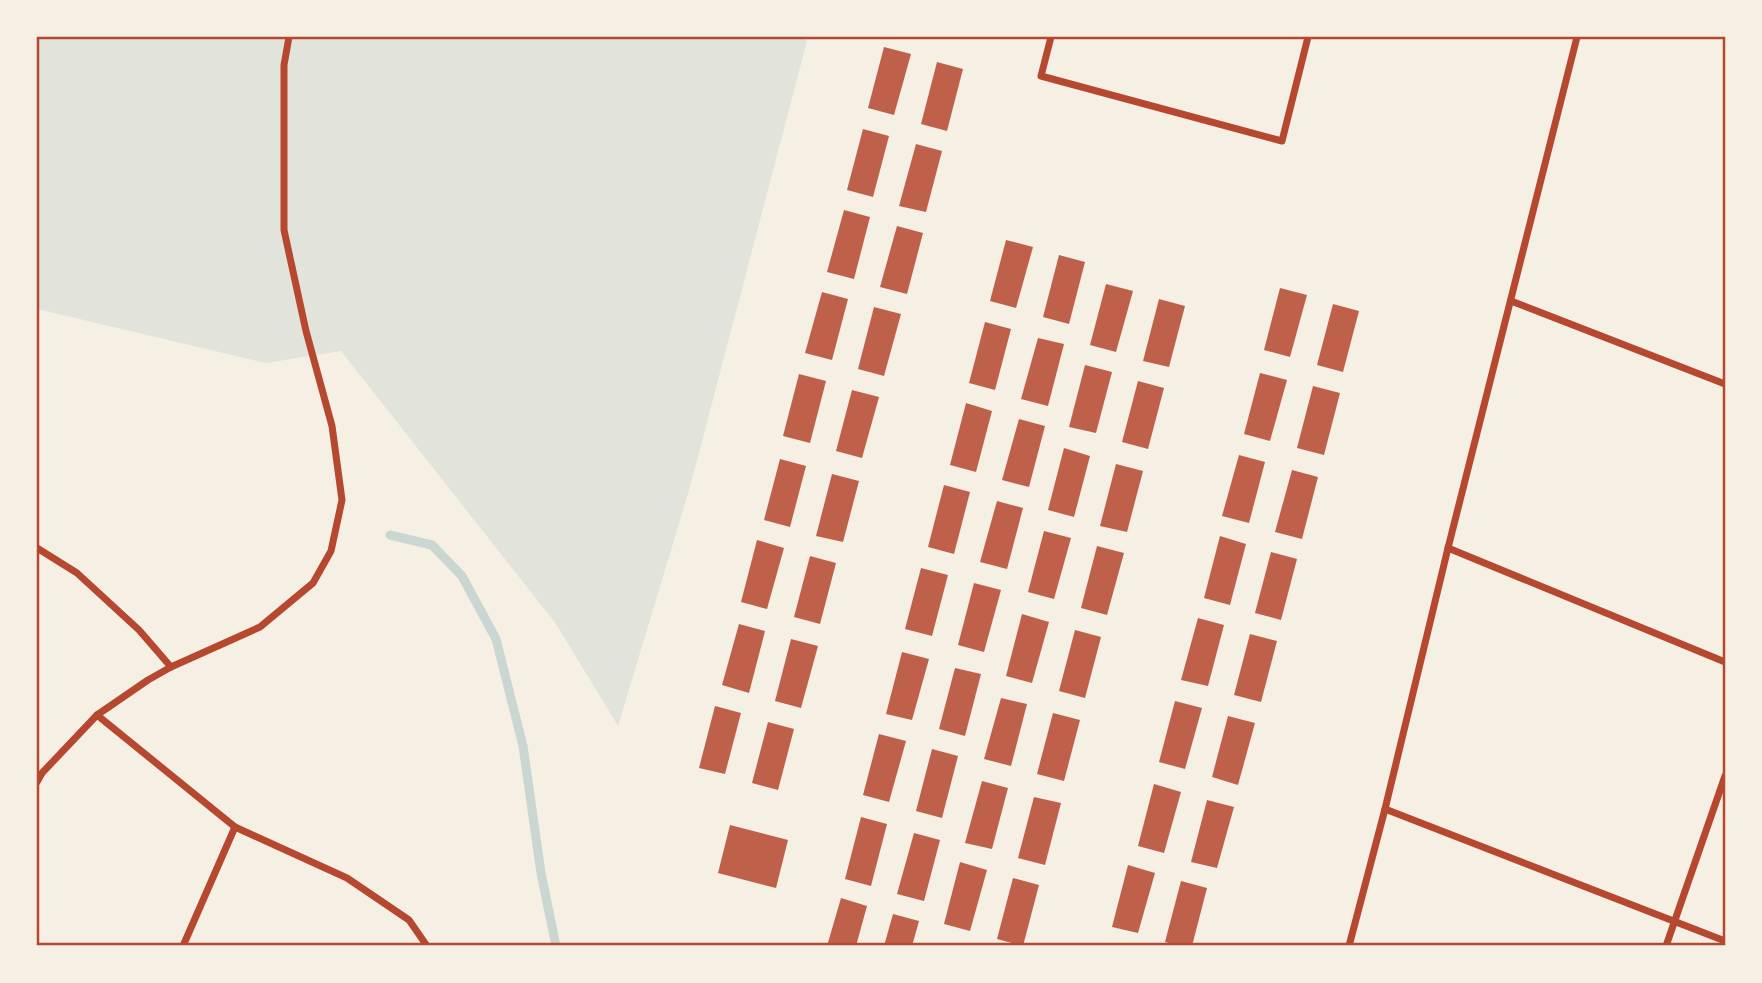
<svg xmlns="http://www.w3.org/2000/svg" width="1762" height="983" viewBox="0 0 1762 983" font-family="'Crimson Pro',serif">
	<rect width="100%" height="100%" fill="#f6efe4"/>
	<!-- green -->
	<path fill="#e2e4dc" d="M37,37H801L807,41L690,487L618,726L556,624L341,351L266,363L37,309Z"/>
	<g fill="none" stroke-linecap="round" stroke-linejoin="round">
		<!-- stream -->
		<path stroke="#c9d6d2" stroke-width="9" d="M390,535L432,545L462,576L496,639L523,746L541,873L556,946"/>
	</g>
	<!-- building -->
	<g fill="#bf614a">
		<path d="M884,47L911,54L894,115L868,108Z"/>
		<path d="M937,62L963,69L947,131L921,124Z"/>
		<path d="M863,129L889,136L873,197L847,190Z"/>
		<path d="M916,144L942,151L926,212L899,206Z"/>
		<path d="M844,210L870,217L854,279L827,272Z"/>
		<path d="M897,226L923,233L907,294L880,287Z"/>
		<path d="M1006,240L1033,247L1016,308L990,301Z"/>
		<path d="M1059,255L1085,262L1069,324L1043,317Z"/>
		<path d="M1106,284L1133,291L1116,352L1090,345Z"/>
		<path d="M1280,288L1307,295L1290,357L1264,350Z"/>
		<path d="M822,292L848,299L832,360L805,353Z"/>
		<path d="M1159,299L1185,306L1169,367L1143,361Z"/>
		<path d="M1333,304L1359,311L1343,372L1317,365Z"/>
		<path d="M874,307L901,314L884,376L858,369Z"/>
		<path d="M985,322L1011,329L995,390L969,383Z"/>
		<path d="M1038,338L1064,344L1048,406L1021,399Z"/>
		<path d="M1085,365L1112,372L1096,433L1069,427Z"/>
		<path d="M1260,373L1287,380L1270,441L1244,434Z"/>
		<path d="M799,374L826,381L810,443L783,436Z"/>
		<path d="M1138,381L1164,388L1148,449L1122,442Z"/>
		<path d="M1313,386L1340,393L1324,455L1297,448Z"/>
		<path d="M852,390L879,397L862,458L836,451Z"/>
		<path d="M966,403L992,411L976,472L950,465Z"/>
		<path d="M1019,419L1045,426L1029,487L1002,480Z"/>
		<path d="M1064,448L1090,456L1074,517L1048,510Z"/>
		<path d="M1239,455L1265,462L1249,523L1222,516Z"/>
		<path d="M780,459L806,466L790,527L764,520Z"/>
		<path d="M1116,464L1143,471L1127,532L1100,526Z"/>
		<path d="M1292,470L1318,477L1302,539L1275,532Z"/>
		<path d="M832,474L859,481L843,542L816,536Z"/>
		<path d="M944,485L970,492L954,554L928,547Z"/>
		<path d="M997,501L1023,508L1007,569L980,562Z"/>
		<path d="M1044,531L1071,538L1054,599L1028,592Z"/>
		<path d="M1220,536L1246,544L1230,605L1204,598Z"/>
		<path d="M757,540L784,548L767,609L741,602Z"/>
		<path d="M1097,546L1124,553L1107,615L1081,608Z"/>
		<path d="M1271,552L1297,559L1281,620L1255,613Z"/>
		<path d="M810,556L836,563L820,624L794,617Z"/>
		<path d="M921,568L948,575L932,636L905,629Z"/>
		<path d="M974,583L1001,590L984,652L958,645Z"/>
		<path d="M1022,614L1049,622L1032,683L1006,676Z"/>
		<path d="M1198,618L1224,625L1208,686L1181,680Z"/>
		<path d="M739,624L765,631L749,693L722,685Z"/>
		<path d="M1075,630L1101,637L1085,698L1059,691Z"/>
		<path d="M1250,634L1277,641L1261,702L1234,695Z"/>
		<path d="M791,639L818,646L801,708L775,701Z"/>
		<path d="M902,652L929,659L912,720L886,714Z"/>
		<path d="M955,668L981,674L965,736L939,729Z"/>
		<path d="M1001,698L1027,704L1011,766L984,759Z"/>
		<path d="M1175,701L1202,708L1185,769L1159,762Z"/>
		<path d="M715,706L741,713L725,774L699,768Z"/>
		<path d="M1053,713L1080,720L1064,781L1037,774Z"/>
		<path d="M1228,716L1255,723L1238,785L1212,777Z"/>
		<path d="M768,722L794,729L778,790L752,783Z"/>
		<path d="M879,734L906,741L889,802L863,795Z"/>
		<path d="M932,749L958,756L942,818L916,811Z"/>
		<path d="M982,781L1008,788L992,849L965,843Z"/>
		<path d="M1154,784L1181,792L1164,853L1138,846Z"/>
		<path d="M1034,797L1061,803L1045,865L1018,858Z"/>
		<path d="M1207,800L1234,807L1217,868L1191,862Z"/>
		<path d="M861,817L887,824L871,886L845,879Z"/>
		<path d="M730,825L788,840L776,888L718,873Z"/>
		<path d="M914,833L940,840L924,901L897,894Z"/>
		<path d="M960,862L987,870L970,931L944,924Z"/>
		<path d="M1128,865L1155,873L1138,933L1112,927Z"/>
		<path d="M1013,878L1039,885L1023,946L997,939Z"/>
		<path d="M1181,881L1207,888L1192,946H1180L1165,942Z"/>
		<path d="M841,898L867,906L856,946H827Z"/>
		<path d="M893,914L919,921L912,946H884Z"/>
	</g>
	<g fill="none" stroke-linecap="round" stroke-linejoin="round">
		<!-- minor -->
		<g stroke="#b5482f" stroke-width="7">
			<path d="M1051,37L1041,76L1282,141L1308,37"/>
			<path d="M1511,301L1725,384"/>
			<path d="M37,548L77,573L139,630L171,667"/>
			<path d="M1448,548L1725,662"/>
			<path d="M97,715L235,827L347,878L409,920L427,946"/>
			<path d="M37,782L42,773L97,715L148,680L171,667L260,627L313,583L331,551L342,500L332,426L306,331L284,230V65L289,37"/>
			<path d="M1385,809L1725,941"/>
			<path d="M183,946L235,827"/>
			<path d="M1349,946L1385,809L1448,548L1577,37"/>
			<path d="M1666,946L1725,776"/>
		</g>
	</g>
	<!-- border -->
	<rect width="1762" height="983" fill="none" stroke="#f6efe4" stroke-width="77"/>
	<rect x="38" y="38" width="1686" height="906" fill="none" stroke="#b5482f" stroke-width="2.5"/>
</svg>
